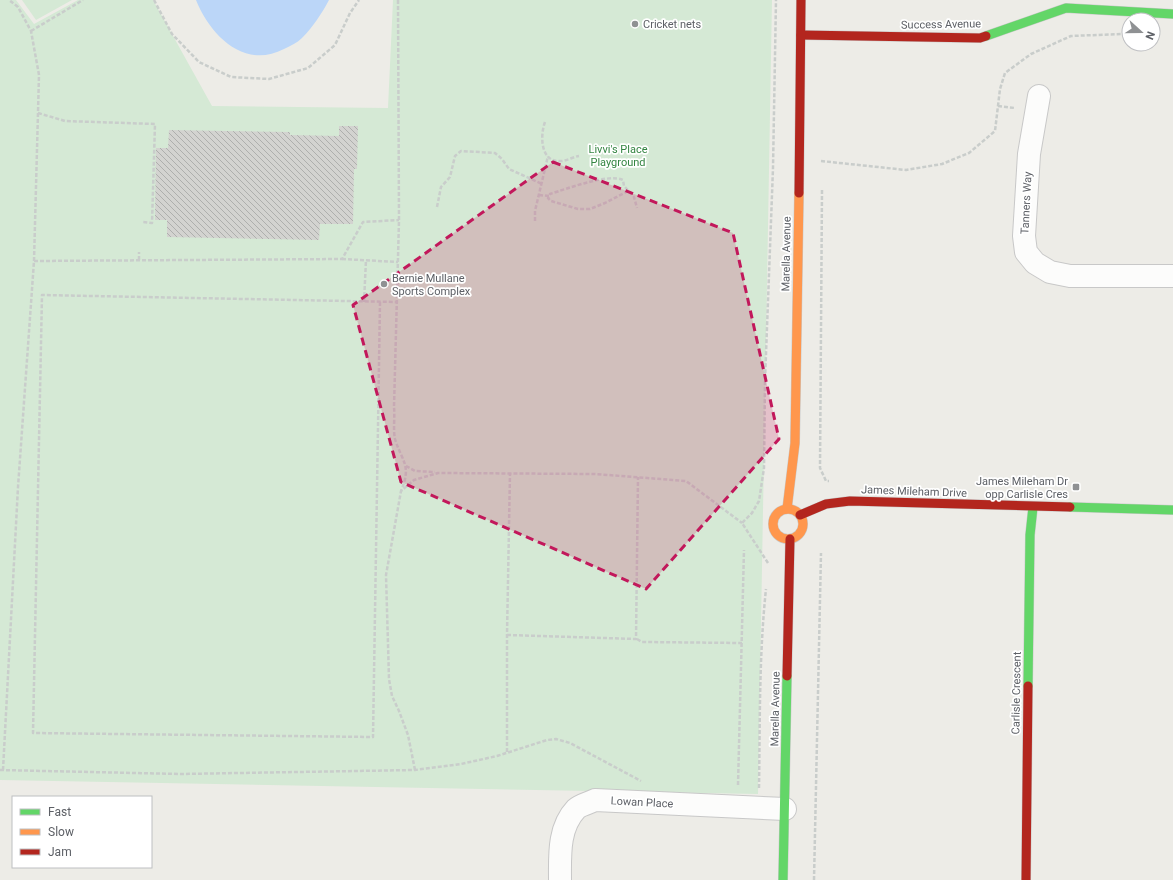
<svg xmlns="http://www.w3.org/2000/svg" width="1173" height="880" viewBox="0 0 1173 880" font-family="Roboto,sans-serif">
	<defs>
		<pattern id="building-back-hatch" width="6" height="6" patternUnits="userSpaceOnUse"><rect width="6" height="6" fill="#d3d3d0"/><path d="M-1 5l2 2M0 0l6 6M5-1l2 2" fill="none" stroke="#aeafad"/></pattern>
	</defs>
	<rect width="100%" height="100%" fill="#edece7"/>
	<!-- green -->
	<g fill="#d5e9d5">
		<path d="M0,0H16L34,24L78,0H153L212,106L388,108L393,0H772L758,794L0,780Z"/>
		<path d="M22,0H72L36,20Z"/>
	</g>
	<!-- water -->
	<path fill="#bbd6f8" d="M196,0H329C322,13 313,27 302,38C297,43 290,46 284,49C244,70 210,35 196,0Z"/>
	<!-- building -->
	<path fill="url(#building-back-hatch)" d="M339,126H358L357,169H354L353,224H320L319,240L167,237V220H155L156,148H168L169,130L290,132V135L339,136Z"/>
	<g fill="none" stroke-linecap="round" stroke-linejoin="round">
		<defs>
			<g id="street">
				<path d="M1039,96L1029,154L1024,236L1026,252L1035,263L1050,272L1070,276H1173"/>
				<path d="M560,880C560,856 558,828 576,809C580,805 589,803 595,800L785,809"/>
			</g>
			<g id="fast">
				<path d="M986,36L1066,8L1173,14"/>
				<path d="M1070,507L1173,510"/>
				<path d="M1028,686L1030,535L1033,507"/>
				<path d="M783,880L787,676"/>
			</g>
			<g id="slow">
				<circle cx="788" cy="524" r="15"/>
				<path d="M787,509L795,443L799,193"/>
			</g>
			<g id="jam">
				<path d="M801,35L980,38L986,36"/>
				<path d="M799,193L801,0"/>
				<path d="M800,515L826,504L850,501L1070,507"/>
				<path d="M787,676L790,539"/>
				<path d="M1026,880L1028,686"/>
			</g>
		</defs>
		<!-- street casing -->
		<use href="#street" stroke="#c8c8c8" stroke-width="24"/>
		<!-- fast casing -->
		<use href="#fast" stroke="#c9c9c9" stroke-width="10"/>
		<!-- slow casing -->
		<use href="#slow" stroke="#c9c9c9" stroke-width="10"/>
		<!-- jam casing -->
		<use href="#jam" stroke="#c9c9c9" stroke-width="10"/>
		<!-- path -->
		<g stroke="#c9cdcb" stroke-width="2.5" stroke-dasharray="4 2" stroke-linecap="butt">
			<path d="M154,0L172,34L199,62L231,77L269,79L308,68L335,45L350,13L359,0"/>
			<path d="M398,0L399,220L394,407C395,417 393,430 395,439C402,462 412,465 401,491"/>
			<path d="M31,31L83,0"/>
			<path d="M998,106L1015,108"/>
			<path d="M38,113L65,121L155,124L152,223L143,222"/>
			<path d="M545,122C540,135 540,163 561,161C566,161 573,157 579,156"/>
			<path d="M821,161L906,170L942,164L969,153L995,131L1000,89L1005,73L1031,54L1071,36L1121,34"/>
			<path d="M822,190L820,468L826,481H829"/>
			<path d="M628,191L605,203L590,209H578L551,201L548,198L550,194C566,189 609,173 623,180L624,186L634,197L637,208"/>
			<path d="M539,195L549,196"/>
			<path d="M437,207L441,187L450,177L455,156L461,151L495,153L502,159L509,169L542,184"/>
			<path d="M535,221V211L548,156"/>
			<path d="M342,259L398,262"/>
			<path d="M139,260V252"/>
			<path d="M34,261L342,259L363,222L399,220"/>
			<path d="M364,302L366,260"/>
			<path d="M380,302L373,737L33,733L42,295L397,302"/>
			<path d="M406,466L415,471L435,472"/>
			<path d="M768,563L742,523L752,513L759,501L764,468L765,381L773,168L776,0"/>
			<path d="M507,635L636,639L638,477"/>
			<path d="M637,639L642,642L742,643"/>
			<path d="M507,752V635L510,473"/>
			<path d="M0,770L180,774L415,770L461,764L497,756L547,740L556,739L570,743L641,781"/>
			<path d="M3,770L18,487L34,261L39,75L31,31L18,7L9,0"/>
			<path d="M415,770L408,735L399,711L392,696L389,679L386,575L401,491L414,480L438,473L595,474L686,481L742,523"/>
			<path d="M738,785L744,550"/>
			<path d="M759,788C760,722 759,655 766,589"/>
			<path d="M814,880L821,553"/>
		</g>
		<!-- street -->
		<use href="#street" stroke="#fcfcfb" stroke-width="22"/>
		<!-- fast -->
		<use href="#fast" stroke="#63d668" stroke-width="9"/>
		<!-- slow -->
		<use href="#slow" stroke="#ff974d" stroke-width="9"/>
		<!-- jam -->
		<use href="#jam" stroke="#b3261e" stroke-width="9"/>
	</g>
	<!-- marked area -->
	<path fill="#c2185b" fill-opacity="0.2" stroke="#c2185b" stroke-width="3" stroke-dasharray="8 5" stroke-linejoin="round" d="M553,162L733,233L779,439L646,589L401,482L353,305Z"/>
	<!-- markers -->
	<g fill="#8f9193" stroke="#fff" stroke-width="1.5">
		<circle cx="635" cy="24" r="4"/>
		<circle cx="384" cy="284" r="4"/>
		<rect x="1072" y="483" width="8" height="8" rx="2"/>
	</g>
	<g text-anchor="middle" stroke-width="3.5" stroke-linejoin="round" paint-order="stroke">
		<!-- poi labels -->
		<g font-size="11" fill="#5d6066" stroke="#fff" text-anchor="start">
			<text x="643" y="28">Cricket nets</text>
			<text x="392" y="282">Bernie Mullane<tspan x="392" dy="13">Sports Complex</tspan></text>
			<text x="1068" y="485" text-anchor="end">James Mileham Dr<tspan x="1068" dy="13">opp Carlisle Cres</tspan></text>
		</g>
		<!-- street labels -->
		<g font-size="11" fill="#5d6066" stroke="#fff">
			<text transform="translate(941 24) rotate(-1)" y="4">Success Avenue</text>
			<text transform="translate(1026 203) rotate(-87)" y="4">Tanners Way</text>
			<text transform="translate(786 254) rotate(-89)" y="4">Marella Avenue</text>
			<text transform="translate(914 491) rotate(2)" y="4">James Mileham Drive</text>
			<text transform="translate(1016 693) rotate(-89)" y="4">Carlisle Crescent</text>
			<text transform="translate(775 709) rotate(-89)" y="4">Marella Avenue</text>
			<text transform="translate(642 802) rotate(3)" y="4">Lowan Place</text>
		</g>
		<!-- park labels -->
		<g font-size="11" fill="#348542" stroke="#fff">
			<text x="618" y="153">Livvi's Place<tspan x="618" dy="13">Playground</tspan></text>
		</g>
	</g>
	<!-- legend -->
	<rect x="12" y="796" width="140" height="72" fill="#ffffff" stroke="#bebfc2"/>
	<rect x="20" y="809" width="20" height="6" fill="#63d668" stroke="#bebfc2"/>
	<text x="48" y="816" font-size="12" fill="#5d6066">Fast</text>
	<rect x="20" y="829" width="20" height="6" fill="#ff974d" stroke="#bebfc2"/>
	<text x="48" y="836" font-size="12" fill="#5d6066">Slow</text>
	<rect x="20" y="849" width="20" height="6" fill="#b3261e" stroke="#bebfc2"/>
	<text x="48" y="856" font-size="12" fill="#5d6066">Jam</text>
	<!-- north arrow -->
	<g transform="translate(1141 32) rotate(111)"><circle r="19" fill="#ffffff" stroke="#bebfc2"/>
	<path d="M0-3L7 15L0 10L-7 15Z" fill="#8f9193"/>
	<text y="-6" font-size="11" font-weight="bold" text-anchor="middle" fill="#5d6066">N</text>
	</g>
</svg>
